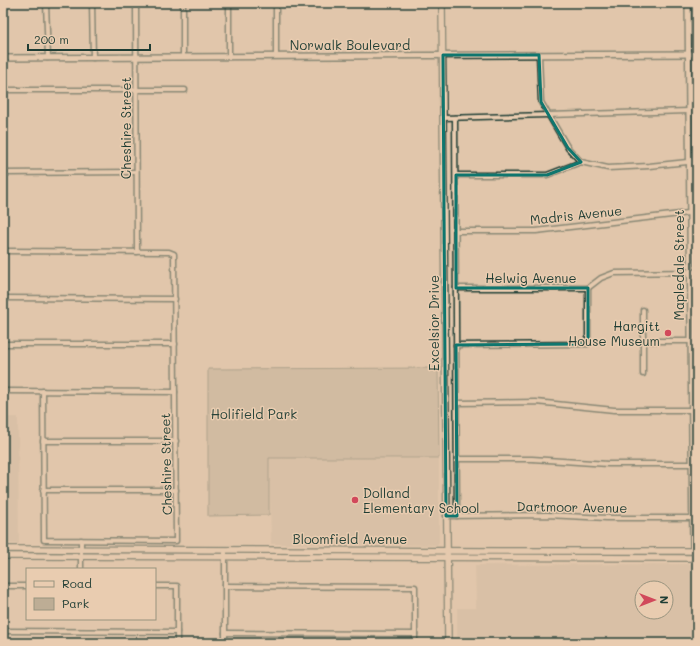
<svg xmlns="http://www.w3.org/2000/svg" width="700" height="646" viewBox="0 0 700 646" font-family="Mali,sans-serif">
	<rect width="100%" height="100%" fill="#e1c6ab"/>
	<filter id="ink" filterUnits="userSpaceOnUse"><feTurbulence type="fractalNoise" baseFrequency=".025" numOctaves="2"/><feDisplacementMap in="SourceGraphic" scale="8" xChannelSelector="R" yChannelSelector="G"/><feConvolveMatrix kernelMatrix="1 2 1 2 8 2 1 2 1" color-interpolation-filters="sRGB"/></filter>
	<g filter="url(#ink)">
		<!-- built -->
		<g fill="#cfb9a0" fill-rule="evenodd">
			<path d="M695,60H697V155H696Z"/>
			<path d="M3,417H18L19,544H3Z"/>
			<path d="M269,458L439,459V542L437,545L271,544Z"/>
			<path d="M697,564V643H457V608H476L475,565ZM642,588H666V612H642Z"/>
		</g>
		<!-- green -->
		<path fill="#bdad95" stroke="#6e7564" d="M438,368L439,458H269V515L208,516V369Z"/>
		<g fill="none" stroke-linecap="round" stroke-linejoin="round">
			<defs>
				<g id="minor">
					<path d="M46,3L48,58"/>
					<path d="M92,3L93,58"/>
					<path d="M136,3L137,252"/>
					<path d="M183,3V57"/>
					<path d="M229,3V57"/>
					<path d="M276,3V56"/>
					<path d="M539,55L541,102L568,148L581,162"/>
					<path d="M3,90H185"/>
					<path d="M444,118L689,111"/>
					<path d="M455,118L457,516"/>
					<path d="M3,173L136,172"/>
					<path d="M456,175H547L581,162L608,168L649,166L697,161"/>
					<path d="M456,231H536L697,212"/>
					<path d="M3,251L169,252L174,254L176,541L44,540L43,391"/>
					<path d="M456,288H588L601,278L614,273L697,272"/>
					<path d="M3,298L175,299"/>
					<path d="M643,310V374"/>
					<path d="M643,341H691"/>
					<path d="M3,344H175"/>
					<path d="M456,345L588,344V288"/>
					<path d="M3,391L175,392"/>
					<path d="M457,403L536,402L614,410H697"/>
					<path d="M43,441H176"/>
					<path d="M457,459H532L608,464H697"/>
					<path d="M43,490H176"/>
					<path d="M446,516L547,515L607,518H697"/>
					<path d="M81,540V569"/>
					<path d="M3,586H27"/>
					<path d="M155,586H177V643"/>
					<path d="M225,586L415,587V643"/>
					<path d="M3,631L177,632"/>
					<path d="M225,633L415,634"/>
					<path d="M225,643V550"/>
				</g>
				<g id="tertiary">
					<path d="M688,3L693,551"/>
					<path d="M3,58L697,54"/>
				</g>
				<g id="secondary">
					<path d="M442,3L448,643"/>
					<path d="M3,549L500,551H697"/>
					<path d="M3,556L697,558"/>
				</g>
			</defs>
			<!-- minor casing -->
			<use href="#minor" stroke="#1f3d34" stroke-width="7"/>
			<!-- tertiary casing -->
			<use href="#tertiary" stroke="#1f3d34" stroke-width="8"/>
			<!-- secondary casing -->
			<use href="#secondary" stroke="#1f3d34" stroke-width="8"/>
			<!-- minor -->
			<use href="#minor" stroke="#e9ccb0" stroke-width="4"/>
			<!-- tertiary -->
			<use href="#tertiary" stroke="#e9ccb0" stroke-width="5"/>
			<!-- secondary -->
			<use href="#secondary" stroke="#e9ccb0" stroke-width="5.5"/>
		</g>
	</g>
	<!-- marked area -->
	<path d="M0 0H700V646H0ZM443,55H539L541,102L568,148L581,162L547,175H456V288H588V344L456,345L457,516H446Z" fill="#e1c6ab" fill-opacity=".55" fill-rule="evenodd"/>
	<path fill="none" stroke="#0f766e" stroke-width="3" stroke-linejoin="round" d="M443,55H539L541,102L568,148L581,162L547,175H456V288H588V344L456,345L457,516H446Z"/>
	<!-- markers -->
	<g fill="#d1495b" stroke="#e9ccb0" stroke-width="1.5">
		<circle cx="668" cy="333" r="4"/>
		<circle cx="355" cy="500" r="4"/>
	</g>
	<g text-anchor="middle" stroke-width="3" stroke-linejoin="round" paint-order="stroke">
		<!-- street labels -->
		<g font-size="13" fill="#1f3d34" stroke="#e9ccb0">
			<text x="350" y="50">Norwalk Boulevard</text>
			<text transform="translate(126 128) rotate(-90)" y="5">Cheshire Street</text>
			<text transform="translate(576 215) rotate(-6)" y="5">Madris Avenue</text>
			<text transform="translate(679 265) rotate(-90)" y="5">Mapledale Street</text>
			<text x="531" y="283">Helwig Avenue</text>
			<text transform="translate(434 323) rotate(-90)" y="5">Excelsior Drive</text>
			<text transform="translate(166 464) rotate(-91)" y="5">Cheshire Street</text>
			<text transform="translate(572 507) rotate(1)" y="5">Dartmoor Avenue</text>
			<text x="350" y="544">Bloomfield Avenue</text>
		</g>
		<!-- poi labels -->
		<g font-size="13" fill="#1f3d34" stroke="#e9ccb0" text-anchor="end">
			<text x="660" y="331">Hargitt<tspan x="660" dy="15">House Museum</tspan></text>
			<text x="363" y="498" text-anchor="start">Dolland<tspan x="363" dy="15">Elementary School</tspan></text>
		</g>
		<!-- park labels -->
		<g font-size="13" fill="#274339" stroke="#e9ccb0">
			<text x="254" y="419">Holifield Park</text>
		</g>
	</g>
	<!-- margin -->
	<rect width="700" height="646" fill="none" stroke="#e9ccb0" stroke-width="16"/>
	<rect x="8" y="8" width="684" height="630" fill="none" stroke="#1f3d34" stroke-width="1.5" filter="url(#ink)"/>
	<!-- legend -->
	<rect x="26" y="568" width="130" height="52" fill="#e9ccb0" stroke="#98937e"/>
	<rect x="34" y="581" width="20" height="6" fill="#e9ccb0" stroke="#98937e"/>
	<text x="62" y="588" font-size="12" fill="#1f3d34">Road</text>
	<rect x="34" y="598" width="20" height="12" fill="#bdad95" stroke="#98937e"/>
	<text x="62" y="608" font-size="12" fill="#1f3d34">Park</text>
	<!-- north arrow -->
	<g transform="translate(654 600) rotate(90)"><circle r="19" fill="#e9ccb0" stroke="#98937e"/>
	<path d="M0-3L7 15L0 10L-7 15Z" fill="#d1495b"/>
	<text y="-6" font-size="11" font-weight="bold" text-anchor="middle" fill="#1f3d34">N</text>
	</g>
	<!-- scale -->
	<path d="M28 44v6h122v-6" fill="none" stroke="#1f3d34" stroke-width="2"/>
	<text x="34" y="44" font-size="12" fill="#1f3d34" stroke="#e9ccb0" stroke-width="3" paint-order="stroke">200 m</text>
</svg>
